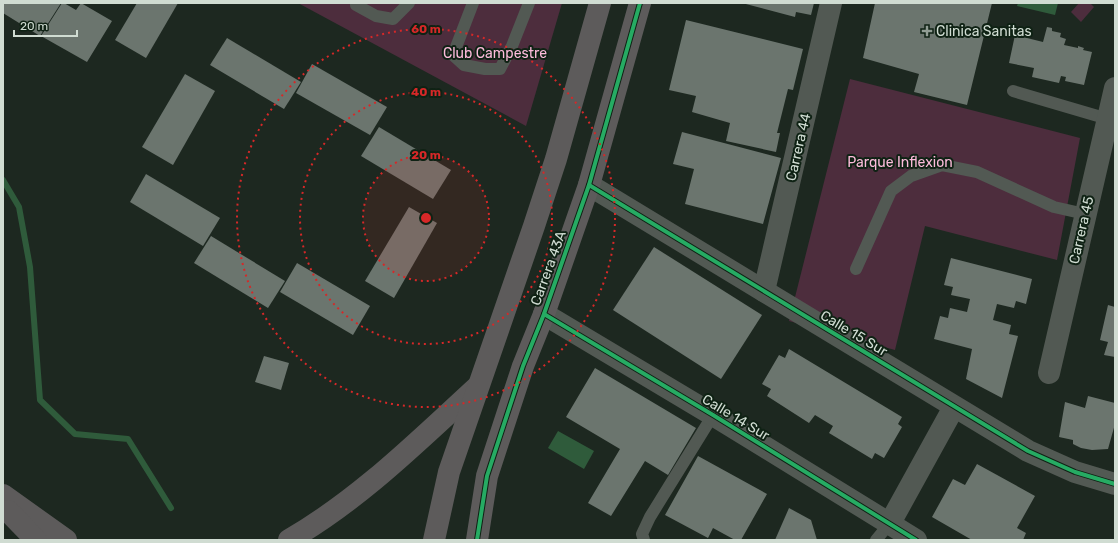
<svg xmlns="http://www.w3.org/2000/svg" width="1118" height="543" viewBox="0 0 1118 543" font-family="Rubik,sans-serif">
	<rect width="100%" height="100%" fill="#1d2820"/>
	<!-- green -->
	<g fill="#4d2d3d">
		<path d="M298,3H562L526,126Z"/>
		<path d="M1079,3H1090L1094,7L1081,22L1071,12Z"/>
		<path d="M850,79L1080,138L1057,260L925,226L895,350L789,321Z"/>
	</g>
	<!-- water -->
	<g fill="#2f5b3b">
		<path d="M1018,3H1058L1055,15L1017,6Z"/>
		<path d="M558,431L594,451L584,469L548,448Z"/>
	</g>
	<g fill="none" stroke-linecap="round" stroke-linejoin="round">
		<!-- stream -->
		<path stroke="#2f5b3b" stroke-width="6" d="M3,180L19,207L30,267L40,400L75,434L128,439L171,508"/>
	</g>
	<!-- building -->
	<g fill="#6b756e">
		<path d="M3,3H61L40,36L3,13Z"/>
		<path d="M62,3H64L76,10L81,3L112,21L87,62L41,36Z"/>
		<path d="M137,3H178L146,58L115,40Z"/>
		<path d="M742,3H814L811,15L796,12L795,17Z"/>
		<path d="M875,3H992L967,105L914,92L919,74L863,58Z"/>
		<path d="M686,20L803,49L793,90L788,89L777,133H780L776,152L726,141L730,123L692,112L696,96L669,90Z"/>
		<path d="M1047,27L1052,28V31L1061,33L1060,37L1066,39L1064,45L1078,48V46L1084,48L1083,50L1092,52L1084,85L1065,81L1066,77L1061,76L1059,83L1032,77L1034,68L1009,63L1015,35L1043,42Z"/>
		<path d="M227,38L301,82L284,109L210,65Z"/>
		<path d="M312,64L387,107L370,135L296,93Z"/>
		<path d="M185,74L215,91L173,165L142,147Z"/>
		<path d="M379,127L451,170L433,199L361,156Z"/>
		<path d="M682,132L781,158L763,224L685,204L694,169L673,164Z"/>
		<path d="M146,174L220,218L203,246L130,202Z"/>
		<path d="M409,207L437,223L394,298L365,281Z"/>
		<path d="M211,236L285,281L268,308L194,263Z"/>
		<path d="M654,247L762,315L721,379L613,310Z"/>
		<path d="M951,258L1032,279L1026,304L1016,301L1014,308L997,304L993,320L1011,325L1009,334L1018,336L1002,398L966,379L972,349L934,339L940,316L948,318L950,308L967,312L970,299L951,295L953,287L944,285Z"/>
		<path d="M297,263L370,306L353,335L280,292Z"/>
		<path d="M1108,305L1115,307V357L1104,355L1108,342L1100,340Z"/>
		<path d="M789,349L902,417L898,424L902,427L884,458L875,453L872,459L829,433L833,426L815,415L809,423L767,396L771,389L762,384L779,355L785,358Z"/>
		<path d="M264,356L289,363L281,390L255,382Z"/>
		<path d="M595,368L696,428L668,475L645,461L611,516L588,503L620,449L566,417Z"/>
		<path d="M1088,396L1115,403V424L1108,449L1092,450L1081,448L1073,444V440L1059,437L1065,402L1085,408Z"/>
		<path d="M698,456L767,494L741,540H735L713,528L708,538L665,515Z"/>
		<path d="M977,464L1035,496L1017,528L1026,533L1023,540H972L932,517L953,479L965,485Z"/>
		<path d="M789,508L811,520L817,540H775Z"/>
	</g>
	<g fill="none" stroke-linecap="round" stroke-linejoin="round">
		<!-- service -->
		<g stroke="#525953" stroke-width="12">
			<path d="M356,3V5L376,16L393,19L409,3"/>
			<path d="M473,3L453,55L464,65L485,69H500L512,46L529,3"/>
			<path d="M1013,91L1108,119"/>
			<path d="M856,269L891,191L911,176L942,165L977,172L1054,207L1085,214"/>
			<path d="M644,540L642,534L650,517L713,415"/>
			<path d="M876,540L890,523"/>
		</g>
		<!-- minor -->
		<g stroke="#525953" stroke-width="22">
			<path d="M589,185L1028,451L1075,472L1115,484"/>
			<path d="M764,291L831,3"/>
			<path d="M544,314L713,415L916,540"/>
			<path d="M1049,373L1115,88"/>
			<path d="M890,523L954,407"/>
		</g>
		<!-- primary -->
		<g stroke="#5d5b5b" stroke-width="22">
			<path d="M3,495L66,540"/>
			<path d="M8,511L36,540"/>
			<path d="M289,540C360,499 417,442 477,387"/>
			<path d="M434,540L449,472L534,226L556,159L600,3"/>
			<path d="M477,540L487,476L523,366L544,314L589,185L640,3"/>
		</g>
		<defs>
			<g id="cycleway">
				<path d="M589,185L1028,451L1075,472L1115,484"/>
				<path d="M544,314L713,415L916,540"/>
				<path d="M477,540L487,476L523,366L544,314L589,185L640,3"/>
			</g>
		</defs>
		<!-- cycleway casing -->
		<use href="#cycleway" stroke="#0f2214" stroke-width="6"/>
		<!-- cycleway -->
		<use href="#cycleway" stroke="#26ab63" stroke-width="4"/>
	</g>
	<!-- distance rings -->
	<circle cx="426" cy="218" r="63" fill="#d62828" fill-opacity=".12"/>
	<g fill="none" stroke="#d62828" stroke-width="2" stroke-dasharray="2 4">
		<circle cx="426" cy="218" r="63"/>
		<circle cx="426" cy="218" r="126"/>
		<circle cx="426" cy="218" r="189"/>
	</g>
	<!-- markers -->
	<path fill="#919d94" stroke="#0f2214" stroke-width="1.5" d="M925 25h4v4h4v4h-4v4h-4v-4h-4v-4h4z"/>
	<g text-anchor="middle" stroke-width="4" stroke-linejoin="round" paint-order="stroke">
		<!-- poi labels -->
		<g font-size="14" fill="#d0dcd2" stroke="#0f2214" text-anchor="start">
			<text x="936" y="36">Clinica Sanitas</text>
		</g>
		<!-- park labels -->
		<g font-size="14" fill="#fdbbdb" stroke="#0f2214">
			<text x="495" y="58">Club Campestre</text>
			<text x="900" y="167">Parque Inflexion</text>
		</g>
		<!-- street labels -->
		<g font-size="14" fill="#d0dcd2" stroke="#0f2214">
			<text transform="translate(798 147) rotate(-77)" y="5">Carrera 44</text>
			<text transform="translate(1081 230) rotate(-77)" y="5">Carrera 45</text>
			<text transform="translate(548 268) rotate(-70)" y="5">Carrera 43A</text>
			<text transform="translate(854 333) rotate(31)" y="5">Calle 15 Sur</text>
			<text transform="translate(736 417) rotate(31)" y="5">Calle 14 Sur</text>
		</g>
	</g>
	<circle cx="426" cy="218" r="6" fill="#d62828" stroke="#0f2214" stroke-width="2"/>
	<g font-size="12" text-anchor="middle" font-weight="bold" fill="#d62828" stroke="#0f2214" stroke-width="4" stroke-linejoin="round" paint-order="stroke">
		<text x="426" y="33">60 m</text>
		<text x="426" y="96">40 m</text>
		<text x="426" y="159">20 m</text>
	</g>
	<!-- border -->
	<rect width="1118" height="543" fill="none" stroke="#d0dcd2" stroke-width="8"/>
	<!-- scale -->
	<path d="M14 30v6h63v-6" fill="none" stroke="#d0dcd2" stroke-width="2"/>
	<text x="20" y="30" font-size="12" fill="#d0dcd2" stroke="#0f2214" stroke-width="3" paint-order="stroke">20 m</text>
</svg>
